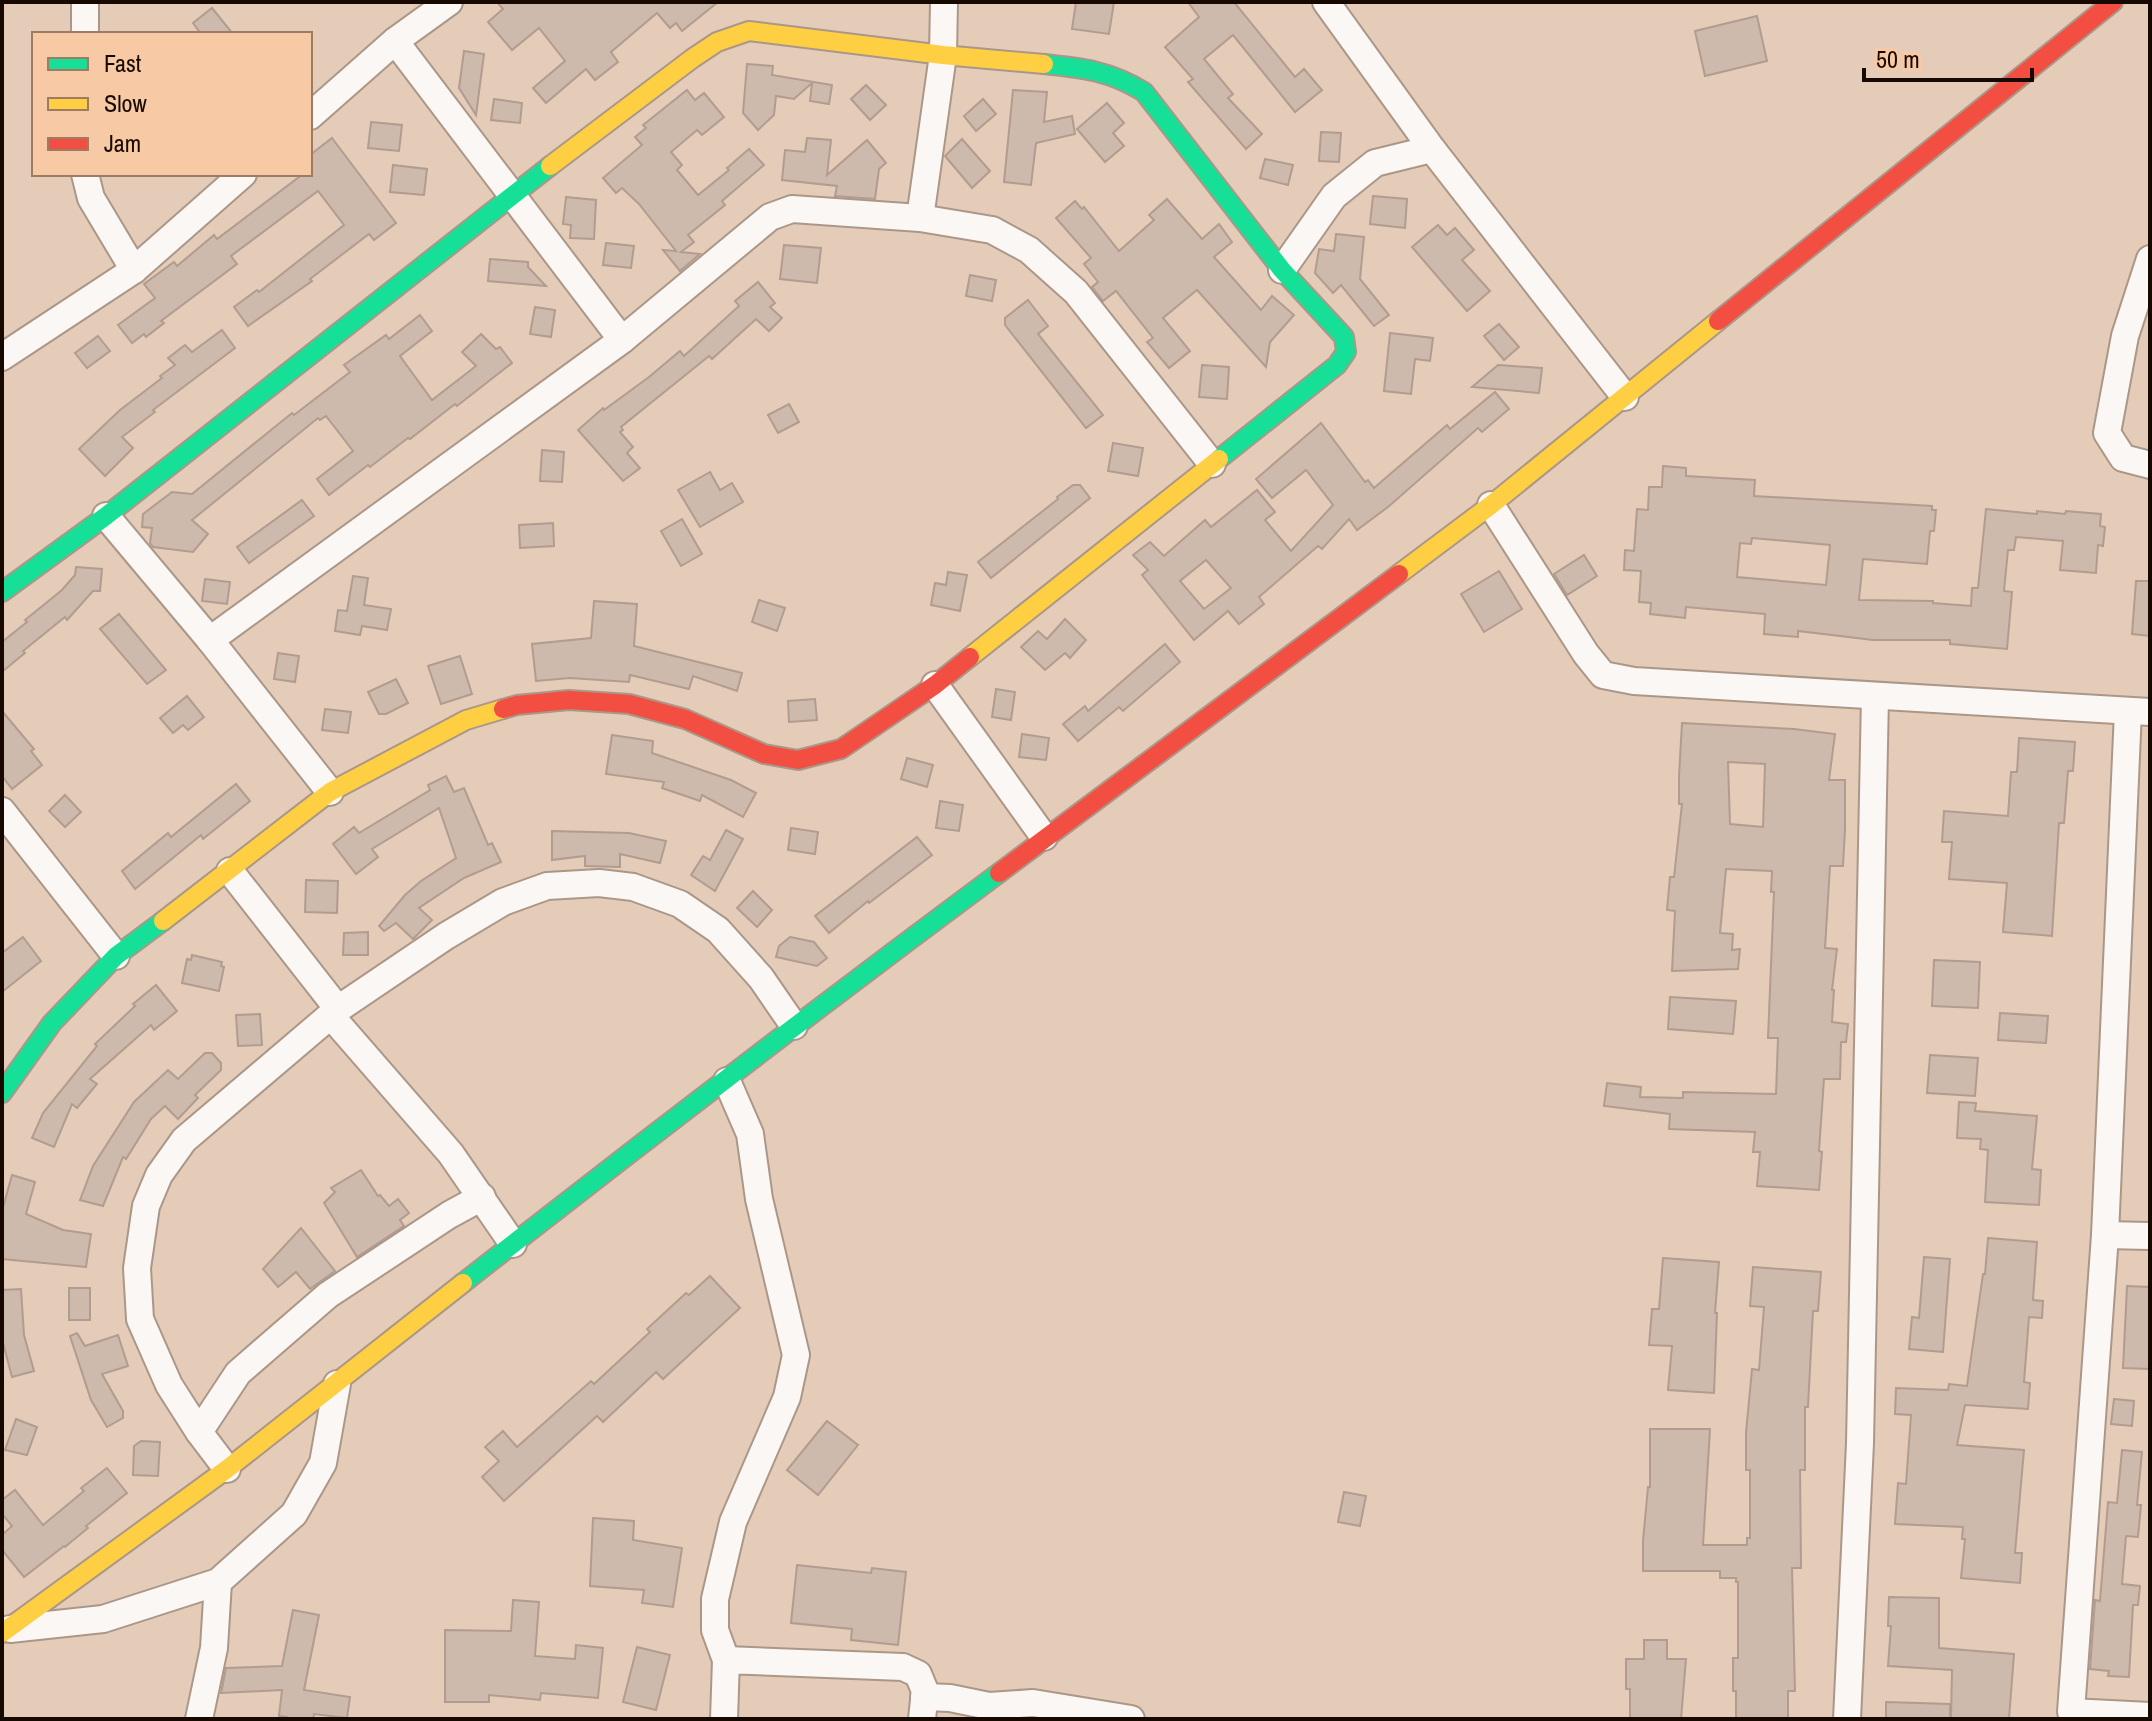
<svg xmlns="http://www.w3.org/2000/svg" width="2152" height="1721" viewBox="0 0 2152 1721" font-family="'Archivo Narrow',sans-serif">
	<rect width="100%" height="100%" fill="#e5ccb8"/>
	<!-- building -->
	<g fill="#ceb9ad" stroke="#b19c8f" stroke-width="2" fill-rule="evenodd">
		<path d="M497,2H718L682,31L676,23L670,28L657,13L611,52L618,62L595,80L586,69L546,103L533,88L565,61L539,28L512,50L488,22L503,9Z"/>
		<path d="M1076,2H1114L1109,34L1072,29Z"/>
		<path d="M1188,2H1234L1295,77L1304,69L1322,90L1295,112L1233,35L1204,59L1233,94L1228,98L1262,134L1246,149L1188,82L1193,79L1165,47L1199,17Z"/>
		<path d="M212,8L233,34H201L193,23Z"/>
		<path d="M1757,16L1767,61L1705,76L1695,31Z"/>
		<path d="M464,51L484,54L476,115L459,88Z"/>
		<path d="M747,64L773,66L772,75L832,85L829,104L810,101L812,83L794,99L776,96L774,115L758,130L743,113Z"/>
		<path d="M866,85L886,105L870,120L851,99Z"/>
		<path d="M687,90L695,100L704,93L724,117L702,135L697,130L671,152L682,165L677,170L698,195L729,170L727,168L749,149L764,165L722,201L725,205L688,235L694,242L681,252L700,254L680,271L663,250L676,251L639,204L622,188L616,193L603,178L642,145L635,137L646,128L643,125Z"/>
		<path d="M1013,90L1047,92L1044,122L1072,116L1075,134L1036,143L1031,185L1004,182Z"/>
		<path d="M494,99L522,103L520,123L491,120Z"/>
		<path d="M983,99L996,114L976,131L964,116Z"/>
		<path d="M1107,103L1124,123L1113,133L1124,146L1105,162L1077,129Z"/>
		<path d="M371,122L402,125L399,151L368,148Z"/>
		<path d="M1321,132L1341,133L1339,162L1319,161Z"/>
		<path d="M332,138L396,223L374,240L369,234L310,279L312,281L248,326L234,307L257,290L259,292L344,225L318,191L231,256L237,264L161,321L164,323L146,337L144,334L132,343L118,325L155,298L144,284L174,262L177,266L214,235L217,239L303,174H310V155Z"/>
		<path d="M807,138L831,140L827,175L867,140L886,163L879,169L875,199L835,196L837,186L782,180L785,150L805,152Z"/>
		<path d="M962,139L990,171L972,188L945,156Z"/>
		<path d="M1265,159L1293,165L1288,185L1260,178Z"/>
		<path d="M393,165L427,169L424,195L390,192Z"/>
		<path d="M1373,196L1407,199L1405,228L1370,224Z"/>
		<path d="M566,197L596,200L594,239L570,238L571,225L563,224Z"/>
		<path d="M1167,199L1202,239L1219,224L1232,242L1214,257L1261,310L1272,296L1294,315L1270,342L1266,367L1197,290L1163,318L1190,351L1169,368L1147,342L1153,338L1116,291L1103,301L1092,287L1098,282L1084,264L1091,258L1056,218L1075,201L1082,209L1084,207L1119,251L1154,220L1149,215Z"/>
		<path d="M1438,225L1447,235L1455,228L1474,250L1462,260L1490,291L1467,311L1412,247Z"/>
		<path d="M1336,234L1364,237L1360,279L1389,315L1374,326L1341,285L1333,293L1315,273L1319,249L1334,251Z"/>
		<path d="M606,243L634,246L631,268L603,265Z"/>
		<path d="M784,245L821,248L817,283L780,279Z"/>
		<path d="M490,259L528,262V267L546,286L488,281Z"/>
		<path d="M970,275L996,280L992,301L966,296Z"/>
		<path d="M758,282L775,303L770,307L782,318L769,331L756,319L712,359L709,356L621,427L623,430L620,432L633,447L627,453L640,468L623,481L578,430L603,408L604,410L649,377L680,351L684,356L739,306L735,301Z"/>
		<path d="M1028,300L1048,326L1038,334L1103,415L1086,428L1005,325V318Z"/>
		<path d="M535,307L555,310L551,337L530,334Z"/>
		<path d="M420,315L432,331L400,356L432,400L476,366L462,352L481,334L496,349L500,347L512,363L457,406L455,404L410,439L408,438L370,467L368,465L329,495L317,479L353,451L326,416L320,420L318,418L192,520L208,534L193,552L153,547L150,543L152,528L142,527L143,514L172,492L192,494L292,413L294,415L350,372L344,365L386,335L389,339Z"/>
		<path d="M1499,324L1519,347L1504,360L1484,336Z"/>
		<path d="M222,330L235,348L153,410L155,412L122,437L133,448L105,476L79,449L120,410L162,378L160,376L175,365L168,358L185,345L192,352Z"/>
		<path d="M1390,333L1433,338L1430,361L1415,359L1411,394L1384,391Z"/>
		<path d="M98,336L110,351L87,368L75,353Z"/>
		<path d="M1202,365L1229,367L1227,399L1199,397Z"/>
		<path d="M1498,365L1542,368L1539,393L1472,387Z"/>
		<path d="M1495,392L1509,409L1482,432L1478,428L1388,507L1357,530L1349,519L1322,549L1318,546L1259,597L1264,604L1239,624L1228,611L1194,640L1142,575L1148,570L1133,555L1150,542L1164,556L1205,520L1211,527L1257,490L1275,512L1265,520L1291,551L1333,505L1306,470L1272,498L1256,479L1321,423L1365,482L1368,480L1374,488L1447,425L1450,429ZM1206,560L1231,588L1204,609L1180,581Z"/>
		<path d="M789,404L799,422L778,433L768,415Z"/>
		<path d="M1113,443L1143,448L1138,476L1108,471Z"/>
		<path d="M542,450L564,452L562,482L540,481Z"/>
		<path d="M1663,466L1686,468V476L1755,480L1754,496L1932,506V510H1936L1934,531H1930L1927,564L1863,559L1859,600L1933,601V603L1971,606L1972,588H1978L1986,509L2037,514V511L2065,514L2066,511L2101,514L2100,526L2105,527L2103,546L2098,545L2096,573L2060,570L2063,541L2016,537L2014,550H2008L2004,591L2012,592L2007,649L1950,644V640H1873L1798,631V637L1764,634L1765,614L1686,607L1685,618L1650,614L1651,603L1639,602L1641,571L1624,570L1625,550L1634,551L1637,509L1648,510L1649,487H1662ZM1752,538L1830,545L1826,585L1737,577L1740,543L1751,544Z"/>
		<path d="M710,472L720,490L732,483L743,502L700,527L678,490Z"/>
		<path d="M1073,485H1080L1090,498L991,578L978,562L1058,499L1057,497Z"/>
		<path d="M302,500L314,516L249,563L237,547Z"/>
		<path d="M682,519L702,554L681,566L661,531Z"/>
		<path d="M553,523L554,546L520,548L519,525Z"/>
		<path d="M1584,555L1597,576L1567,595L1554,574Z"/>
		<path d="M76,567L102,569L100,591H93L67,620L65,617L23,651L25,653L2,672V642L27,622L25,620L62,590L75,575Z"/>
		<path d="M1499,571L1522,609L1484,632L1461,594Z"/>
		<path d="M948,572L967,575L960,611L931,605L935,583L946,585Z"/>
		<path d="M353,576L368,578L364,605L391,609L387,630L362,626L360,635L335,631L338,610L347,611Z"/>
		<path d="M205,579L230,582L227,604L202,601Z"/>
		<path d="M2136,581H2150V636L2132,634Z"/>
		<path d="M759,600L785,608L777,631L752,622Z"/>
		<path d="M594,601L637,604L634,646L742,673L737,691L693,676L689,689L630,675L629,682L570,678L536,681L532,644L591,638Z"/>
		<path d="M119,614L166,670L147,684L100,629Z"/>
		<path d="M1065,619L1086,640L1070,658L1065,653L1045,670L1021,647L1038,631L1047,639Z"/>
		<path d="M1165,644L1180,662L1123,711L1119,707L1078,741L1063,724L1085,706L1088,711Z"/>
		<path d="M278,653L299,656L295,682L274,679Z"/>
		<path d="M460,656L472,694L441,704L428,666Z"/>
		<path d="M396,679L408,703L386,714H379L368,692Z"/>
		<path d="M996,689L1015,692L1011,720L992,717Z"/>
		<path d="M187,696L204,717L188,730L183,725L173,733L160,718Z"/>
		<path d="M815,699L817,720L789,722L788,701Z"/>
		<path d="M325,709L351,712L348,733L322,730Z"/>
		<path d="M2,711L34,749L31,751L42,765L12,789L2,776Z"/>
		<path d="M1682,723L1794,729L1835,734L1829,780H1845V829L1843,866H1830L1825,948L1837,949L1832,990H1834L1832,1022L1848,1024L1846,1042H1841L1840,1079H1824L1819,1151L1822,1152L1819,1190L1757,1186L1760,1152H1753L1755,1132L1669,1129L1670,1114L1604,1106L1607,1083L1641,1087L1640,1097L1683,1098V1092L1776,1094L1778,1038H1768L1774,892H1771L1772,871L1726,869L1720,933L1733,934L1732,950L1740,949L1738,969L1672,971L1675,911L1667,910L1670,877H1674L1682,804H1679V776ZM1728,762L1765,764L1763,827L1730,824Z"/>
		<path d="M1022,734L1049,738L1046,760L1019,757Z"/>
		<path d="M612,735L653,741L652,753L731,780L756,793L743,817L702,795L700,801L662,788L664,782L606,774Z"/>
		<path d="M2019,738L2075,742L2073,771H2068L2064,823H2059L2052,936L2003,932L2007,883L1949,879L1952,842H1942L1944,811L2008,816L2011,772H2017Z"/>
		<path d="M907,758L933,765L927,787L901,779Z"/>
		<path d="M446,776L454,792L464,788L488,845L492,843L501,862L464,878L419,908L432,920L413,939L396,923L384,931L379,926L405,895L421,881L456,858L439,808L372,849L378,857L356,874L333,844L354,827L359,833L430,790L428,785Z"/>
		<path d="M236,784L250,801L203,839L201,835L135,889L122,871L168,833L171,837Z"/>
		<path d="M65,795L81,812L65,827L49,811Z"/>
		<path d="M940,801L963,805L959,831L936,828Z"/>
		<path d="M791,828L818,832L815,854L788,850Z"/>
		<path d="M726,830L743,839L715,891L691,875L703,856L710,860Z"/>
		<path d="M552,831L629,833L666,841L660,863L620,854V867L585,866V856L552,860Z"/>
		<path d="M917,837L932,855L869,903L868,901L829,933L815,916Z"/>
		<path d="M306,880L338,881L337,913L305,912Z"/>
		<path d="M753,891L772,910L757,927L737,908Z"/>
		<path d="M368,932V955H343L344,933Z"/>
		<path d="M23,937L41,961L2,992V953Z"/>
		<path d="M790,937L814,942L827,958L817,966L776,957L779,946Z"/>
		<path d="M192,955L222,962L221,966L224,967L219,991L182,983L187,959L191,960Z"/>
		<path d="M1934,960L1980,962L1978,1008L1932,1006Z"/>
		<path d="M156,985L177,1011L154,1030L151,1025L90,1079L97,1084L77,1108L72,1104L54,1147L32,1138L43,1113L97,1046L95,1044L135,1006L133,1004Z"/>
		<path d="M1670,997L1736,1001L1733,1034L1668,1029Z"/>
		<path d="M2000,1013L2048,1016L2046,1043L1998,1040Z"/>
		<path d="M260,1014L262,1045L238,1046L236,1015Z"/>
		<path d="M205,1053H212L221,1063V1070L195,1095L198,1098L178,1119L165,1106L151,1119L126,1159L123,1157L103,1206L80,1200L93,1166L134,1102L168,1070L178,1079Z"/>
		<path d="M1930,1055L1978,1058L1975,1096L1927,1093Z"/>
		<path d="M1959,1102L1976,1103L1975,1111L2037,1116L2032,1169L2041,1170L2039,1205L1985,1202L1988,1150L1980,1149L1981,1139L1957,1138Z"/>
		<path d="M361,1170L378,1196L380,1195L389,1206L398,1199L409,1213L400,1220L404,1226L357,1257L324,1203L335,1192L331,1188Z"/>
		<path d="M12,1175L35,1182L26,1214L63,1230L91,1234L86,1267L2,1259V1211Z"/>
		<path d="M301,1228L335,1271L310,1289L296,1272L278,1287L263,1269Z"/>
		<path d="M1988,1238L2037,1242L2033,1300L2043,1301L2042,1318L2029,1317L2024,1382L2030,1383L2028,1409L1965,1405L1957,1445L2024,1450L2015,1553H2022L2020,1583L1961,1578L1965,1539H1962L1963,1527L1895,1524L1898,1483L1906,1484L1911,1415L1895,1414L1896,1388L1948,1390L1949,1384L1967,1386L1983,1274H1985Z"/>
		<path d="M1924,1257L1950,1259L1943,1352L1909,1349L1912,1317L1919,1318Z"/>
		<path d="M1663,1258L1719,1262L1715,1313H1717L1714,1393L1668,1390L1672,1346L1649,1345L1652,1309H1659Z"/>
		<path d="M1753,1267L1821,1272L1818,1311H1813L1808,1407H1805V1470H1800L1801,1568H1792L1795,1691H1788V1719H1736V1691H1733V1658H1738V1582H1736V1578H1720V1571H1643V1541L1648,1487H1650V1429H1710L1703,1545H1747V1538H1750V1470H1746V1433L1752,1369L1759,1370L1764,1307L1750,1306Z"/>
		<path d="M710,1276L740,1308L663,1379L656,1372L603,1422L597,1416L504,1501L482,1477L499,1461L485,1447L503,1431L517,1447L591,1381L594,1384L650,1332L647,1329L686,1293L689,1295Z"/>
		<path d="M2127,1286L2150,1287L2149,1369L2123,1368Z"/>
		<rect x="69" y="1288" width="21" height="32"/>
		<path d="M21,1289L24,1335L34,1371L12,1377L2,1339V1290Z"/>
		<path d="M77,1333L85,1346L118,1335L128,1366L102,1374L123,1411V1418L107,1427L91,1400L70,1336Z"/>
		<path d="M2114,1399L2134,1401L2132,1426L2111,1424Z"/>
		<path d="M16,1419L37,1427L27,1455L5,1450Z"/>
		<path d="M827,1421L858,1445L818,1495L787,1470Z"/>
		<path d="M141,1441L160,1442L158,1476L133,1475L134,1446Z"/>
		<path d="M2122,1450L2142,1452L2137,1505H2141L2138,1537L2126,1536L2122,1584L2140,1586L2138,1605H2133L2129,1677L2108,1676L2109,1671L2090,1669L2095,1600L2100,1601L2108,1502L2117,1503Z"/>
		<path d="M107,1468L127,1493L86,1526L88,1528L65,1547L64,1546L24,1577L2,1550V1535L12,1526L2,1514V1500L15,1490L43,1525L84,1491L81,1488Z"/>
		<path d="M1344,1492L1366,1496L1360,1526L1338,1522Z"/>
		<path d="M593,1518L634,1521L633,1540L682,1548L673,1607L642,1603L644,1590L590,1586Z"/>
		<path d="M797,1565L871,1573L872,1568L906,1572L898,1645L851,1640L852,1629L791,1623Z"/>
		<path d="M1889,1597L1939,1598V1648L2014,1654L2009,1719H1951L1952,1670L1888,1666L1891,1626H1888Z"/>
		<path d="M513,1600L539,1602L535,1656L575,1659L576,1645L603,1648L598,1698L541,1693L540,1700L489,1695V1702H445V1630L511,1631Z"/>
		<path d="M293,1610L319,1615L304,1690L350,1697L347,1718L314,1714L313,1719H287V1717L279,1716L282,1690L221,1693L226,1668L282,1666Z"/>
		<path d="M1644,1640H1667V1659H1686L1681,1719H1630V1689H1626V1659H1644Z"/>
		<path d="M637,1647L670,1655L656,1710L623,1702Z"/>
		<path d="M1886,1702L1950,1704V1719H1886Z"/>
	</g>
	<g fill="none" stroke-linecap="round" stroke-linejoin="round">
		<defs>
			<g id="street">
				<path d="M85,2V34"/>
				<path d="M1326,2L1432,149L1625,397"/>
				<path d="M395,41L622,340"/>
				<path d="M310,116L395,41L449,2"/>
				<path d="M85,174L91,198L134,270"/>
				<path d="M920,218L943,55L944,2"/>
				<path d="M2150,259L2125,336L2107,433L2123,458L2150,465"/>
				<path d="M1282,270L1334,196L1375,163L1432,149"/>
				<path d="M2,357L134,270L243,174"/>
				<path d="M1491,505L1586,654L1603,675L1634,681L2150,712"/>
				<path d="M106,516L210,640L330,792"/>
				<path d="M210,640L622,340L770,217L792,209L920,218L992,230L1029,250L1076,292L1212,464"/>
				<path d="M935,685L1044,837"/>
				<path d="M2128,711L2105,1235L2071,1712L2150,1716"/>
				<path d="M2,811L116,956"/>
				<path d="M230,871L338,1009"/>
				<path d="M331,1016L451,1154L513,1244"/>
				<path d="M2105,1235L2150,1236"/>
				<path d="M199,1432L238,1373L328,1295L449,1215L482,1197"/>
				<path d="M227,1469L199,1432L169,1385L140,1319L137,1268L146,1206L159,1175L184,1140L338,1009L446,936L503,902L547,886L599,883L633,887L680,904L718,930L761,978L794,1026"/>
				<path d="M10,1629L103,1619L218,1582L294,1514L323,1463L337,1384"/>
				<path d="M726,1660L715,1630V1599L733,1522L787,1397L796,1355L759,1199L750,1134L727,1081"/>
				<path d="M924,1697L950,1698L989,1706L1033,1703L1131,1719"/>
				<path d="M199,1719L214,1648L218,1582"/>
				<path d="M724,1719L726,1660L903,1667L918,1674L925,1691L922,1719"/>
				<path d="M1847,1719L1860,1443L1875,696"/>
			</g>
			<g id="fast">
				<path d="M1044,64C1083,68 1110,71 1144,92L1282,270L1344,337L1346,352L1337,365L1219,459"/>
				<path d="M2,592L106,516L550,166"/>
				<path d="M2,1093L52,1023L116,956L163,921"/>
				<path d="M463,1283C640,1144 819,1007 999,873"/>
			</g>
			<g id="slow">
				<path d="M550,166L693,58L717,42L749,31L943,55L1044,64"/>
				<path d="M1399,574L1491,505L1718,321"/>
				<path d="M970,657L1219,459"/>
				<path d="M163,921L330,792L466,720L503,709"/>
				<path d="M2,1633L227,1469L463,1283"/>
			</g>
			<g id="jam">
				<path d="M1718,321L2113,2"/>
				<path d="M503,709L517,705L569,700L629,704L685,719L764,754L798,760L841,749L935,685L970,657"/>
				<path d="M999,873L1399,574"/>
			</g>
		</defs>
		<!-- street casing -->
		<use href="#street" stroke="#ab9788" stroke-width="30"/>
		<!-- fast casing -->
		<use href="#fast" stroke="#ab9788" stroke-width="22"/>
		<!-- slow casing -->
		<use href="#slow" stroke="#ab9788" stroke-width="22"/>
		<!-- jam casing -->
		<use href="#jam" stroke="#ab9788" stroke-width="22"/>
		<!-- street -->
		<use href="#street" stroke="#fbf7f4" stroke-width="26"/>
		<!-- fast -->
		<use href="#fast" stroke="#16e098" stroke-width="18"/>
		<!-- slow -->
		<use href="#slow" stroke="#ffcf43" stroke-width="18"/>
		<!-- jam -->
		<use href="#jam" stroke="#f24e42" stroke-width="18"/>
	</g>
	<!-- border -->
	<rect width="2152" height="1721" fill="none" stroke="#180900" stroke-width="8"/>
	<!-- legend -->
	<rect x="32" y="32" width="280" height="144" fill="#f8c9a5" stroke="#9e7c63" stroke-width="2"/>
	<rect x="48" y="58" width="40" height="12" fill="#16e098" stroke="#9e7c63" stroke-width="2"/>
	<text x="104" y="72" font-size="24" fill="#180900">Fast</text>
	<rect x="48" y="98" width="40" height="12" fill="#ffcf43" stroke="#9e7c63" stroke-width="2"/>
	<text x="104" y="112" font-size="24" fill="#180900">Slow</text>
	<rect x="48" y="138" width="40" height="12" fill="#f24e42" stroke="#9e7c63" stroke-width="2"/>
	<text x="104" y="152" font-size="24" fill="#180900">Jam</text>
	<!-- scale -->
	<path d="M1864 68v12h168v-12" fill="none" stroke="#180900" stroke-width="4"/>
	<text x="1876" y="68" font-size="24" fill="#180900" stroke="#f8c9a5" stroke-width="6" paint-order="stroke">50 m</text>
</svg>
